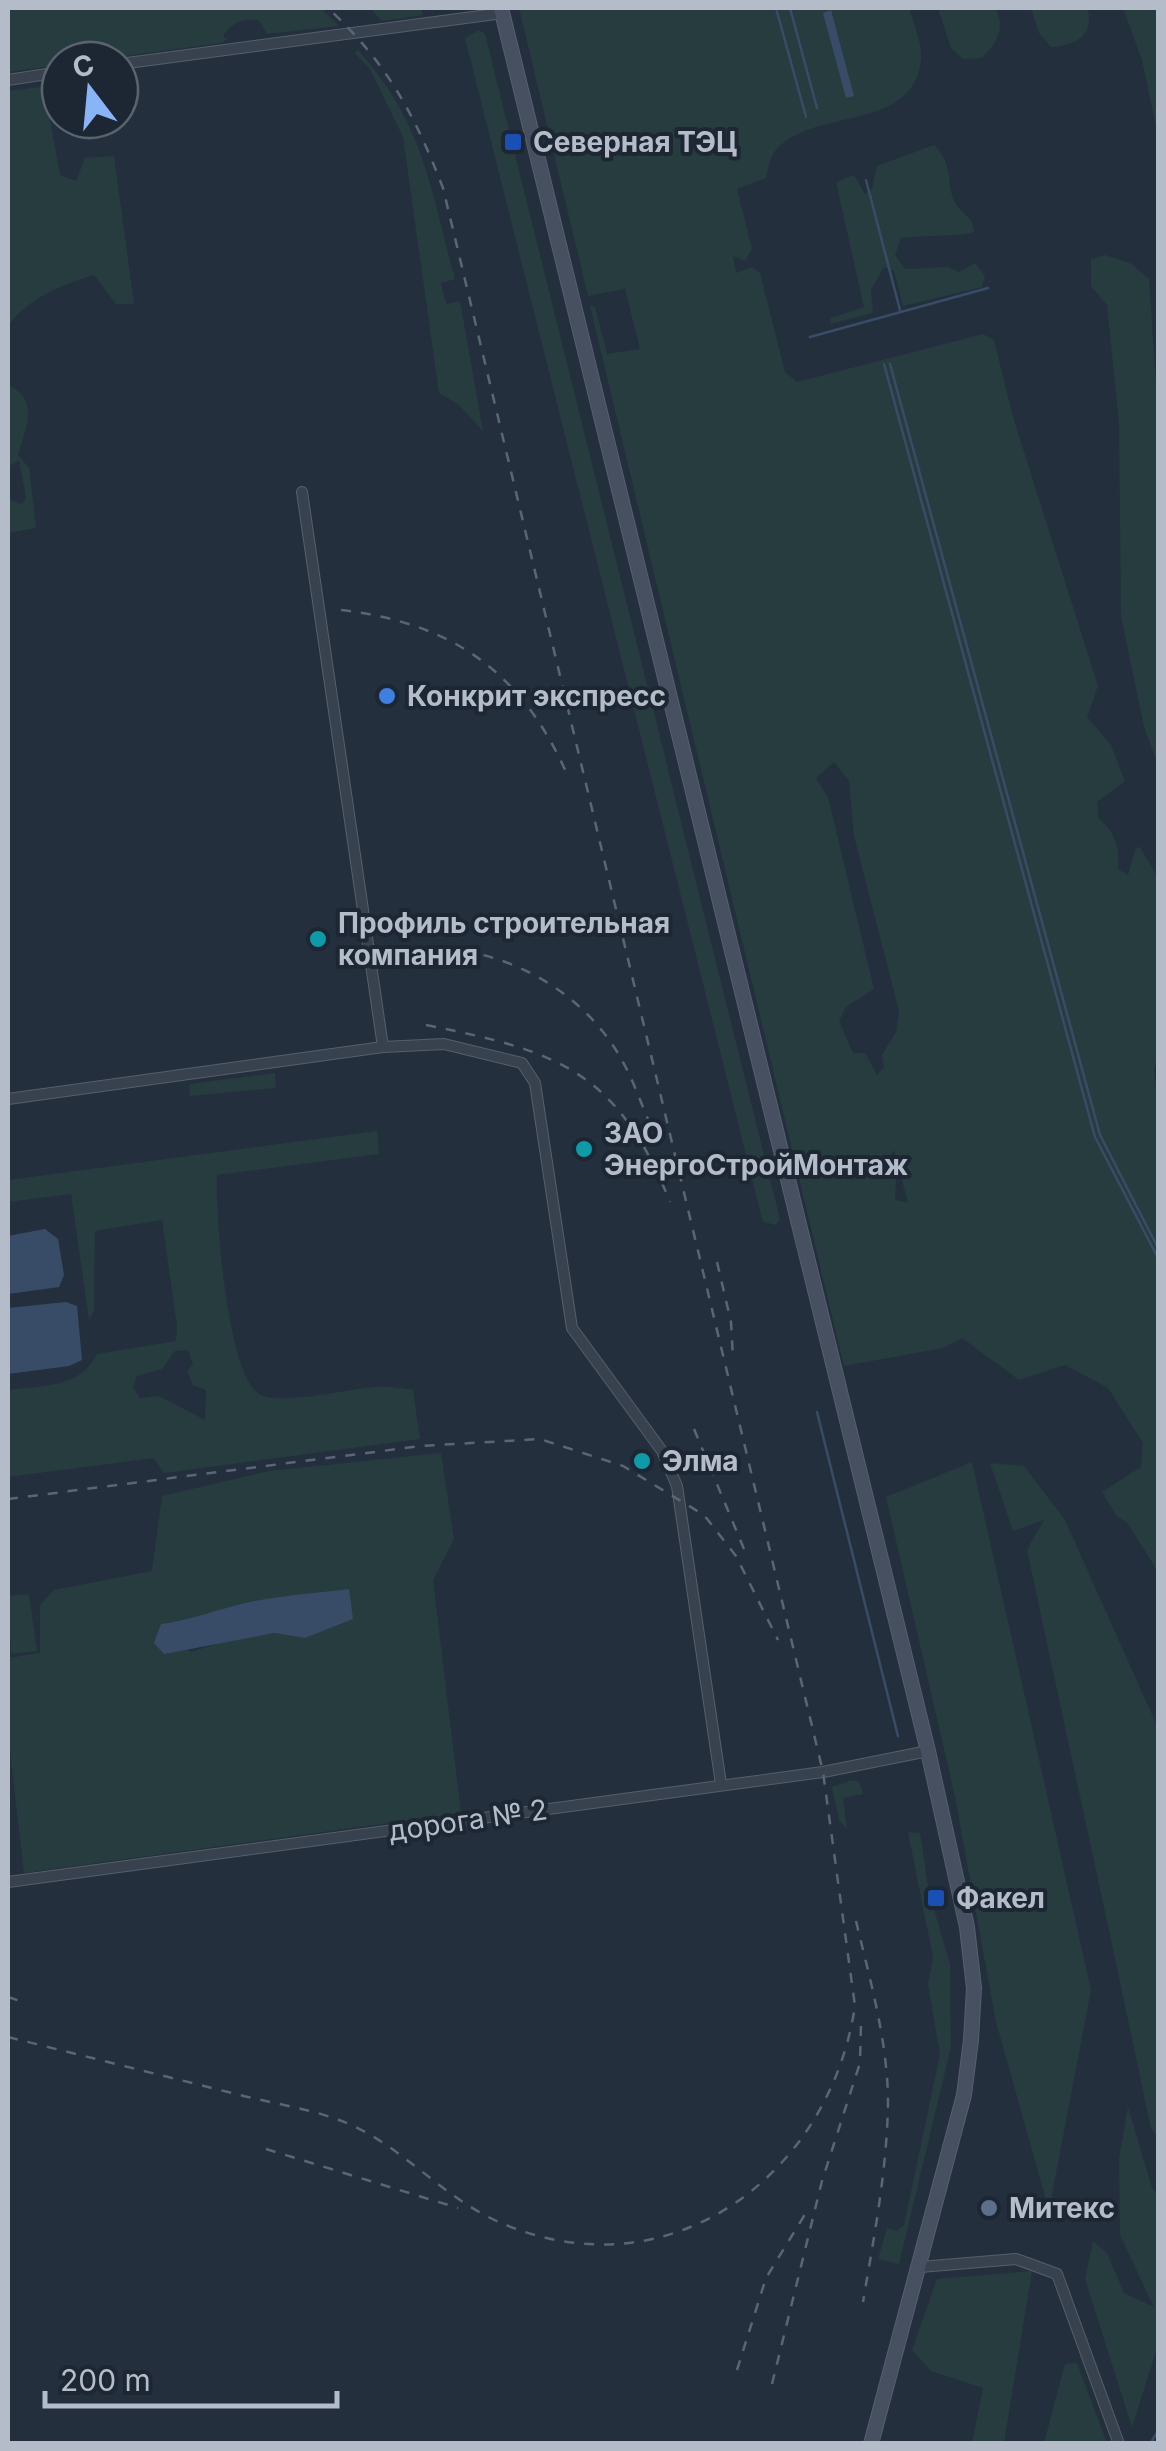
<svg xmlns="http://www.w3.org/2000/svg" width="1166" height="2451" viewBox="0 0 1166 2451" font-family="Inter,sans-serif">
	<rect width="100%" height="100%" fill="#242f3e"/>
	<!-- green -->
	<g fill="#263c3f" fill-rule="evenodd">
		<path d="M8,8H321L339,26L267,34L259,20C242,19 232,22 223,37L228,39L220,43L97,60H60V65L8,72Z"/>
		<path d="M370,8H421L423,15L382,21Z"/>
		<path d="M519,8H909C913,23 923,44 921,60C913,133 813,107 776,150C770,156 768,170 766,178L737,189L752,249L745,261L733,256L736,273L752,267L760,273L785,372L797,382L983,334L994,340L1013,417L1098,686L1087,717L1111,745L1125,781L1097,802L1098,818C1115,832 1120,847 1118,869L1128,875L1136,848L1140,847L1158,878V1052L1154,1070L1158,1104V1572L1128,1524L1116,1515L1102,1492L1141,1467L1143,1443L1108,1388L1065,1365L1019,1380L962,1338L943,1348L844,1366L590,306L595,307L607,354L640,349L625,289L588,296ZM834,762L849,781L854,836L899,1011L896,1032L882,1055L884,1067L877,1075L865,1053H853L839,1021L846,1007L874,989L828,797L816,778ZM894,1150L908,1203L895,1200L896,1179L886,1161Z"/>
		<path d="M938,8H996C1005,30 998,41 982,58L963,59L951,48Z"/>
		<path d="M1031,8H1087C1096,34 1075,46 1051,47L1039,33Z"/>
		<path d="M1123,8H1158V136L1142,60Z"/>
		<path d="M479,30L485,34L780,1219L776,1225L763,1222L465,38Z"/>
		<path d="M358,50C424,124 430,187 455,279L441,283L446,304L460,301L483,431L458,404L439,393L403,137L370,69L355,53Z"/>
		<path d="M57,85L59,95L46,97L60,175L76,181L85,158L114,156L134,304H116L94,275C59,286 30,297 8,326V91Z"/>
		<path d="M934,145C956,166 944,186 957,206C965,217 973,216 974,232C963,237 919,235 901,238L895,255L905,269L948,267L959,272L975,263L985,276L982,287L903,306L894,271L884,267L871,290L873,313L830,324L831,318L864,307L836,182L854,175L865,194L872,189L877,166Z"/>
		<path d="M1105,255L1130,263L1149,279L1158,413V765L1144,727L1121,616L1119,424L1107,305L1091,286V259Z"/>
		<path d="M8,385C40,400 26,427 18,455L29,468L36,528L8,533V499L22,504L26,498L19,460L8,467Z"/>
		<path d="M275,1073L276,1088L189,1096L190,1084Z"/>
		<path d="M377,1131L379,1154L217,1175C215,1210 227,1380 261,1395C284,1405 347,1389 375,1387C387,1386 400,1388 413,1390L420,1439L164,1473L154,1458L8,1477V1390C42,1385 80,1389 97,1354L176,1341L177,1326L162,1220L95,1231L94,1310L89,1320L71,1194L8,1202V1180ZM188,1350L193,1364L187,1371L193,1385L206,1390L205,1420L159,1396L140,1398L133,1387L137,1376L162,1369L175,1351Z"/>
		<path d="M441,1453L454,1539L433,1580L461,1813L24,1873L8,1734V1658L40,1653V1605L54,1590L152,1571L162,1496L269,1471ZM282,1597L353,1618L305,1638L274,1633L234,1638L191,1652L161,1624C203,1618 240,1605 282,1597Z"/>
		<path d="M972,1462L1091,1990L1049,2210L996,2022L955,1797L886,1497Z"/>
		<path d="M990,1463L1024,1466L1065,1520L1158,1728V2137L1151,2129C1111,1936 1068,1743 1027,1550L1044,1520L1013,1531Z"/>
		<path d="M29,1594L37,1651L11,1654L8,1596Z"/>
		<path d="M852,1780L859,1781L863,1794L843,1798L847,1829L839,1820L832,1787Z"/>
		<path d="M908,1832L920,1833L929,1892L950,1964L951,2047L899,2264L878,2259L887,2228L897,2231L904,2225L940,2054L928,1985L933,1957Z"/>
		<path d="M1128,2107L1152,2188L1158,2195V2345L1132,2427L1085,2279L1093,2241L1107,2253L1124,2293L1154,2307L1120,2235L1119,2159Z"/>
		<path d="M1032,2271L1004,2443H972L983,2388L931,2371L912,2350L937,2279Z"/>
		<path d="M1077,2363L1107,2443H1044L1065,2364Z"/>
	</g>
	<!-- water -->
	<g fill="#394c67">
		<path d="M831,10L854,96L846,98L823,13Z"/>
		<path d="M45,1229L58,1239L64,1275L59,1287L8,1294V1236Z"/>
		<path d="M66,1302L77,1306L82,1360L69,1366L8,1374V1308Z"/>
		<path d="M349,1589L353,1619L305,1638L274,1633L164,1654L154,1643L161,1624C187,1620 205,1614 230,1607C268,1596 310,1594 349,1589Z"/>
	</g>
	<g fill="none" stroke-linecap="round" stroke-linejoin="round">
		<!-- stream -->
		<g stroke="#394c67" stroke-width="2.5">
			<path d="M776,8L806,117"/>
			<path d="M790,8L817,108"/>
			<path d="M866,180L900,310"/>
			<path d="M810,337L988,288"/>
			<path d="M884,364L1095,1137L1158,1258"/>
			<path d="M890,364L1100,1135L1158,1248"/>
			<path d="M817,1412L898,1736"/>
			<path d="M1150,2444L1158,2431"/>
		</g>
		<defs>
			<g id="street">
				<path d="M120,64L503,13"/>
				<path d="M8,80L60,72"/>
				<path d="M302,492L383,1047"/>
				<path d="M8,1099L383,1047L444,1044L522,1063L535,1083L572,1328L662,1451L677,1486L721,1784"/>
				<path d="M8,1882L823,1772L928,1751"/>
				<path d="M920,2267L1016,2259L1057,2274L1119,2444"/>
			</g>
			<path id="secondary" d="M501,8L928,1751L967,1927L974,1988L971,2040L964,2095L871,2444"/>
		</defs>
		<!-- street casing -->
		<use href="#street" stroke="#565f6c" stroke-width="12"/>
		<!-- secondary casing -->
		<use href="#secondary" stroke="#565f6c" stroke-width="16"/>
		<!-- street -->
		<use href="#street" stroke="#38414e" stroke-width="10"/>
		<!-- secondary -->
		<use href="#secondary" stroke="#465061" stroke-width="14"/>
		<!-- rail -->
		<g stroke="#5a6575" stroke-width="2.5" stroke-dasharray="10 10" stroke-linecap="butt">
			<path d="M341,610C452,623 521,671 567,774"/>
			<path d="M464,951C530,962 592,1003 624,1064C635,1084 642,1107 652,1128"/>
			<path d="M426,1025C557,1051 617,1070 670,1202"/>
			<path d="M717,1262L731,1322L733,1358"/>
			<path d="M694,1429L744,1549"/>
			<path d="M8,1499L421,1446L540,1439L623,1466L704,1515L736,1556L778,1640"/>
			<path d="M856,1921C870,1980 888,2042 888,2103C887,2170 874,2237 863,2302"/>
			<path d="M8,1997L26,2003"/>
			<path d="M8,2037C84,2056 160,2075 236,2094C270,2103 307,2108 339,2120C398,2141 441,2197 499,2222C667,2296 829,2178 855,2006L823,1772L443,188C414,113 387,63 328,8"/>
			<path d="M266,2149L458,2208"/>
			<path d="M737,2370L766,2278L807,2211"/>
			<path d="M772,2384L822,2181L860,2063L861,2022"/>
		</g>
	</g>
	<!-- markers -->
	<g fill="#1a4fb4" stroke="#1d2633" stroke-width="4">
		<rect x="503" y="132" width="20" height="20" rx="5"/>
		<rect x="926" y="1888" width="20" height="20" rx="5"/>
	</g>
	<circle fill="#3f7fe0" stroke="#1d2633" stroke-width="4" cx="387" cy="696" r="10"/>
	<g fill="#0f9aa8" stroke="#1d2633" stroke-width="4">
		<circle cx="318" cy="939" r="10"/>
		<circle cx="584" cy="1149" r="10"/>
		<circle cx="642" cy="1461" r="10"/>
	</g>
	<circle fill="#5c6f8a" stroke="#1d2633" stroke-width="4" cx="989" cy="2208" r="10"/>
	<g text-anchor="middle" stroke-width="8" stroke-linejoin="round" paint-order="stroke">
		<!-- poi labels -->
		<g font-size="28" font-weight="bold" fill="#b4bcc9" stroke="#1d2633" text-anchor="start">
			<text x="533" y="152">Северная ТЭЦ</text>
			<text x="407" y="706">Конкрит экспресс</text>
			<text x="338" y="933">Профиль строительная<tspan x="338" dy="32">компания</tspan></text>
			<text x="604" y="1143">ЗАО<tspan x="604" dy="32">ЭнергоСтройМонтаж</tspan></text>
			<text x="662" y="1471">Элма</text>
			<text x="956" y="1908">Факел</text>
			<text x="1009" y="2218">Митекс</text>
		</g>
		<!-- street labels -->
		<g font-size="28" fill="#b4bcc9" stroke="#1d2633">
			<text transform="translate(468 1820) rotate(-8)" y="10">дорога № 2</text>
		</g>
	</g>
	<!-- border -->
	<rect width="1166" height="2451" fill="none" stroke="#b4bcc9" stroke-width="20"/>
	<!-- north arrow -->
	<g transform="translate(90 90) rotate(344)"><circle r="48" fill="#1d2633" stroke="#59626f" stroke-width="2.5"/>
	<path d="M0-8L18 38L0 25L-18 38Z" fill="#8ab4f8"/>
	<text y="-15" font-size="28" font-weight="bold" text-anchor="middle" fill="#b4bcc9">С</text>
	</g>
	<!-- scale -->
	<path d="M45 2391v15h292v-15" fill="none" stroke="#b4bcc9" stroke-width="5"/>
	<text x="60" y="2391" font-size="30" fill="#b4bcc9" stroke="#1d2633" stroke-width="8" paint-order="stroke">200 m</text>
</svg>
